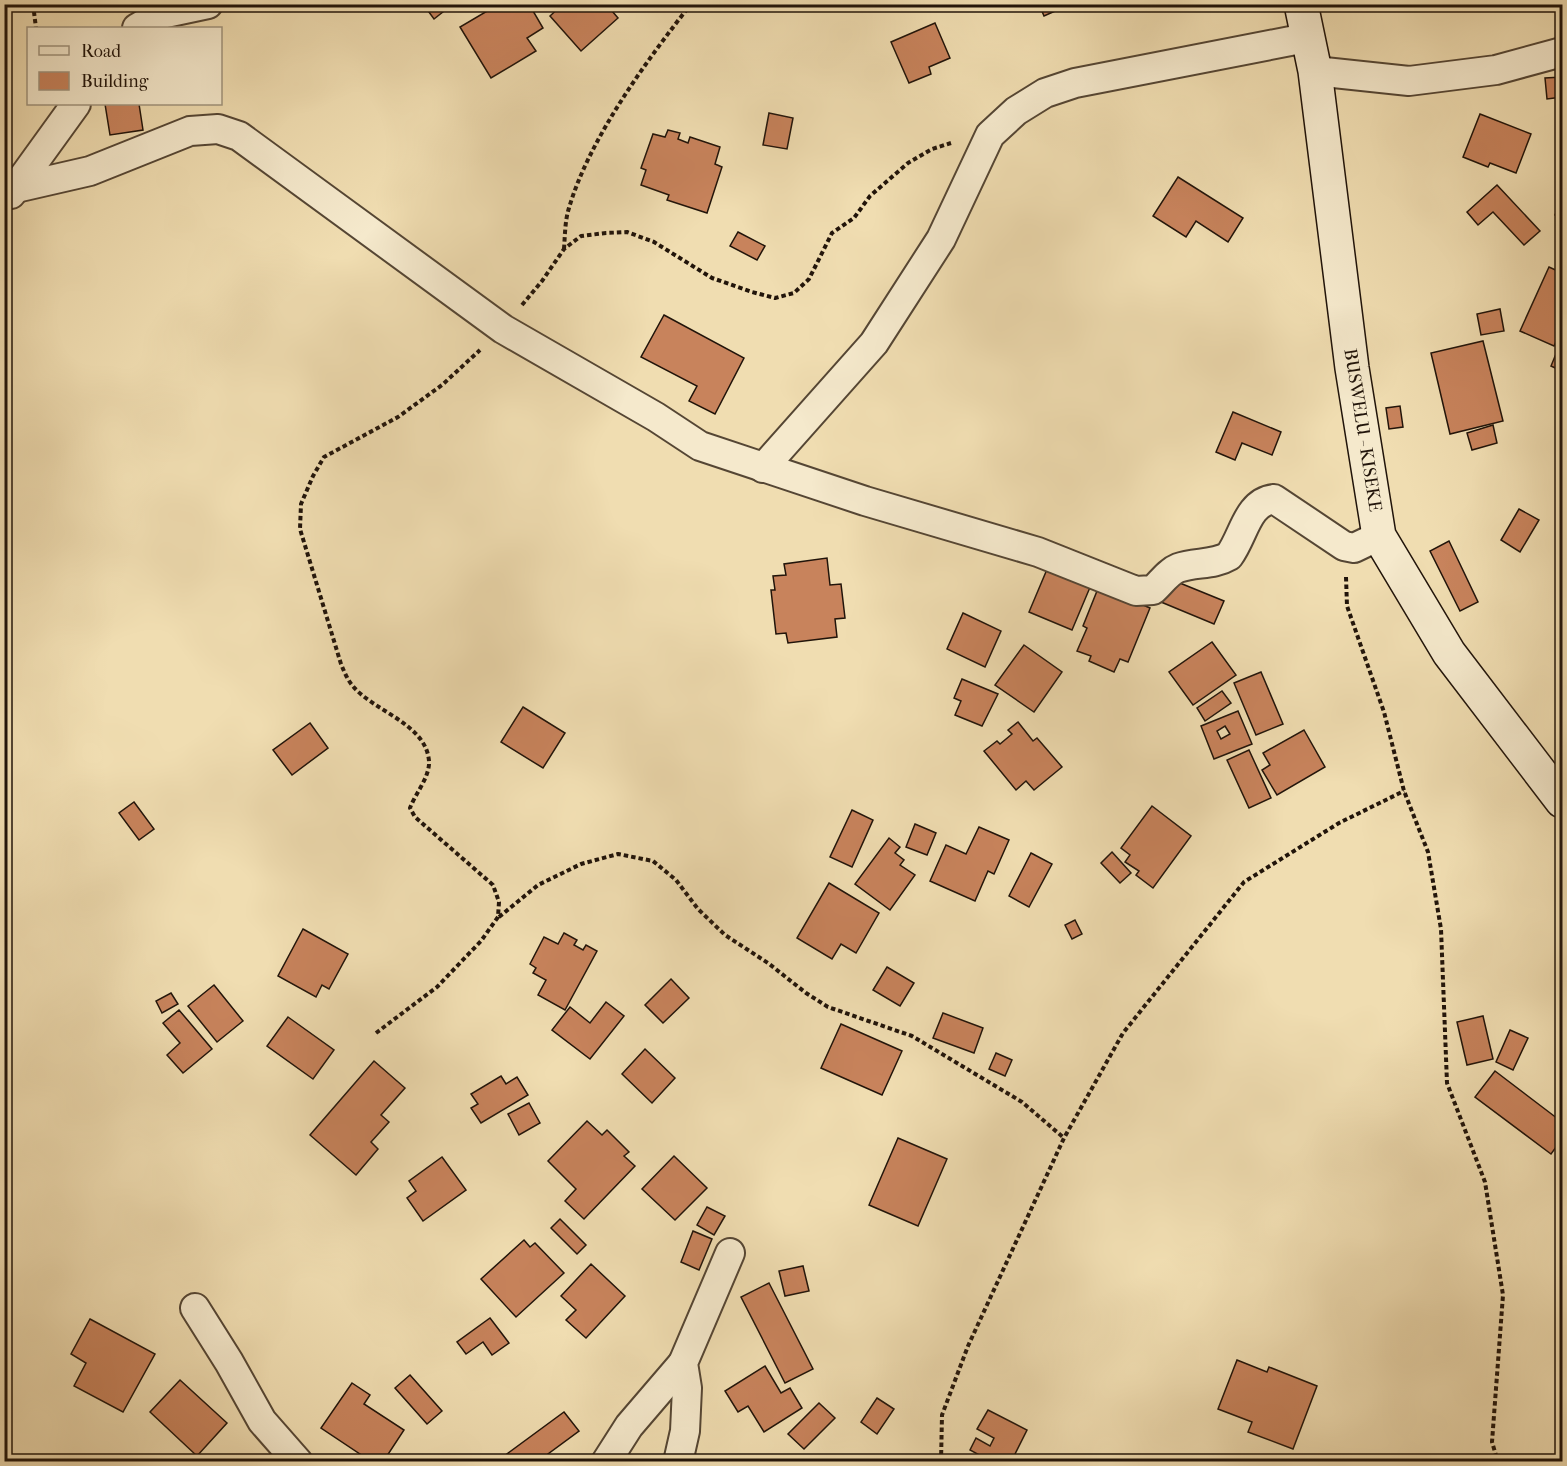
<svg xmlns="http://www.w3.org/2000/svg" width="1567" height="1466" viewBox="0 0 1567 1466" font-family="'IM FELL French Canon',serif">
	<rect width="100%" height="100%" fill="#f0ddb1"/>
	<filter id="stains"><feTurbulence type="fractalNoise" baseFrequency=".00333" numOctaves="4"/><feColorMatrix values="0 0 0 0 .2 0 0 0 0 .09 0 0 0 0 .02 0 0 0 .5 -.17"/></filter>
	<radialGradient id="worn" r=".72"><stop offset=".6" stop-color="#630" stop-opacity="0"/><stop offset="1" stop-color="#630" stop-opacity=".3"/></radialGradient>
	<!-- building -->
	<g fill="#c8835c" stroke="#21140a" stroke-width="1.5" fill-rule="evenodd">
		<path d="M423,4H453L434,19Z"/>
		<path d="M499,4H529L543,28L527,38L536,51L491,78L460,27Z"/>
		<path d="M563,4H606L618,18L581,51L550,16Z"/>
		<path d="M1039,4H1071L1044,16Z"/>
		<path d="M935,23L950,58L929,67L931,74L909,83L891,42Z"/>
		<path d="M1562,77V97L1547,99L1545,78Z"/>
		<path d="M105,104H139L143,130L110,135Z"/>
		<path d="M769,113L793,118L787,149L763,145Z"/>
		<path d="M1480,114L1531,134L1516,173L1490,163L1488,167L1463,157Z"/>
		<path d="M668,130L680,133L678,139L688,143L690,137L720,147L715,164L722,167L707,213L667,200L669,195L641,185L646,170L641,168L653,134L665,137Z"/>
		<path d="M1178,177L1243,218L1228,242L1196,221L1186,237L1153,216Z"/>
		<path d="M1497,185L1540,231L1524,245L1493,212L1478,225L1467,212Z"/>
		<path d="M1562,199V219L1555,215Z"/>
		<path d="M738,232L765,246L757,260L730,246Z"/>
		<path d="M1549,267L1562,273V335L1560,333L1554,346L1520,331Z"/>
		<path d="M1500,309L1504,331L1481,335L1477,314Z"/>
		<path d="M664,315L744,358L715,414L689,401L697,386L641,357Z"/>
		<path d="M1483,341L1503,421L1450,434L1431,353Z"/>
		<path d="M1560,344L1562,345V371L1551,366Z"/>
		<path d="M1400,406L1403,427L1389,429L1386,408Z"/>
		<path d="M1233,412L1281,432L1272,455L1242,443L1235,460L1216,452Z"/>
		<path d="M1493,425L1497,443L1472,450L1467,433Z"/>
		<path d="M1519,509L1539,520L1520,552L1501,540Z"/>
		<path d="M1449,541L1478,602L1460,611L1430,551Z"/>
		<path d="M827,558L830,585L841,584L845,618L835,619L837,637L788,643L786,633L776,634L771,590H775L773,576L786,575L784,564Z"/>
		<path d="M1048,567L1091,585L1072,630L1029,612Z"/>
		<path d="M1170,579L1224,601L1214,624L1161,602Z"/>
		<path d="M1099,586L1150,608L1128,662L1120,659L1114,672L1089,661L1091,656L1077,651L1087,628L1083,626Z"/>
		<path d="M963,613L1001,631L985,667L947,649Z"/>
		<path d="M1212,642L1236,675L1193,705L1169,672Z"/>
		<path d="M1024,645L1062,672L1034,712L995,685Z"/>
		<path d="M1261,672L1283,724L1256,735L1234,683Z"/>
		<path d="M962,679L998,694L982,726L955,715L961,701L954,698Z"/>
		<path d="M1222,691L1231,703L1205,721L1197,708Z"/>
		<path d="M523,707L565,733L543,768L501,742Z"/>
		<path d="M1238,711L1252,744L1214,759L1201,726ZM1225,726L1230,734L1221,739L1217,731Z"/>
		<path d="M1018,722L1033,741L1037,738L1062,767L1034,790L1026,781L1016,790L984,751L997,741L1000,744L1012,734L1008,730Z"/>
		<path d="M310,723L328,748L292,775L273,750Z"/>
		<path d="M1304,730L1325,767L1277,795L1262,770L1270,765L1263,753Z"/>
		<path d="M1249,750L1271,798L1249,808L1227,760Z"/>
		<path d="M134,802L154,829L139,840L119,813Z"/>
		<path d="M1152,806L1191,836L1153,888L1136,875L1139,871L1125,862L1130,855L1121,848Z"/>
		<path d="M852,810L873,820L852,867L830,857Z"/>
		<path d="M915,824L936,833L927,855L906,847Z"/>
		<path d="M979,827L1009,840L994,874L988,871L975,901L930,881L946,845L966,854Z"/>
		<path d="M889,838L900,847L895,853L904,860L900,865L915,875L890,910L855,884Z"/>
		<path d="M1112,852L1131,873L1120,883L1101,863Z"/>
		<path d="M1031,853L1052,864L1029,907L1009,896Z"/>
		<path d="M829,883L879,913L856,953L841,944L832,959L797,938Z"/>
		<path d="M1075,920L1082,934L1072,939L1065,925Z"/>
		<path d="M303,929L348,954L329,989L322,985L316,997L278,976Z"/>
		<path d="M564,933L577,940L574,945L583,950L586,945L597,951L565,1010L538,995L546,980L533,973L536,968L530,964L544,937L558,944Z"/>
		<path d="M887,967L914,983L900,1006L873,990Z"/>
		<path d="M671,979L689,998L663,1023L645,1005Z"/>
		<path d="M214,985L243,1021L217,1042L188,1006Z"/>
		<path d="M171,993L178,1004L162,1013L156,1001Z"/>
		<path d="M606,1002L624,1016L590,1059L552,1030L570,1007L590,1023Z"/>
		<path d="M179,1010L212,1049L183,1073L167,1055L180,1043L163,1023Z"/>
		<path d="M943,1013L983,1028L974,1053L933,1038Z"/>
		<path d="M1483,1016L1493,1059L1467,1065L1457,1022Z"/>
		<path d="M288,1017L334,1050L313,1079L267,1046Z"/>
		<path d="M841,1024L902,1051L882,1095L821,1068Z"/>
		<path d="M1510,1030L1528,1038L1513,1070L1496,1062Z"/>
		<path d="M645,1049L675,1078L652,1103L622,1074Z"/>
		<path d="M996,1053L1012,1060L1005,1076L989,1069Z"/>
		<path d="M374,1061L405,1088L381,1115L389,1122L371,1142L378,1149L356,1175L310,1135Z"/>
		<path d="M1495,1071L1562,1122V1139L1551,1154L1475,1097Z"/>
		<path d="M501,1076L506,1084L517,1077L528,1095L481,1123L471,1108L478,1104L471,1094Z"/>
		<path d="M529,1103L540,1123L519,1135L508,1114Z"/>
		<path d="M587,1121L602,1135L607,1130L629,1152L624,1156L635,1166L584,1219L565,1201L576,1189L548,1161Z"/>
		<path d="M898,1138L947,1159L918,1226L869,1205Z"/>
		<path d="M674,1156L707,1188L675,1220L642,1189Z"/>
		<path d="M442,1157L466,1190L423,1221L407,1198L416,1191L409,1181Z"/>
		<path d="M707,1207L725,1216L714,1235L697,1225Z"/>
		<path d="M560,1219L586,1245L577,1254L551,1228Z"/>
		<path d="M693,1231L712,1239L699,1270L681,1262Z"/>
		<path d="M524,1240L530,1247L535,1243L564,1273L516,1317L481,1279Z"/>
		<path d="M591,1264L625,1296L586,1338L566,1320L576,1310L561,1296Z"/>
		<path d="M803,1266L809,1291L785,1296L779,1271Z"/>
		<path d="M769,1283L813,1369L785,1383L741,1297Z"/>
		<path d="M490,1318L509,1343L492,1355L483,1342L466,1354L457,1342Z"/>
		<path d="M90,1319L155,1354L123,1412L74,1386L86,1363L71,1354Z"/>
		<path d="M1237,1360L1267,1372L1269,1367L1317,1386L1293,1449L1248,1432L1252,1422L1218,1409Z"/>
		<path d="M765,1366L781,1393L790,1388L802,1408L764,1432L748,1406L738,1412L725,1391Z"/>
		<path d="M410,1375L442,1411L427,1424L395,1388Z"/>
		<path d="M180,1380L227,1423L197,1456L150,1412Z"/>
		<path d="M352,1383L370,1395L364,1404L404,1430L383,1462H372L321,1428Z"/>
		<path d="M877,1398L894,1409L877,1434L861,1422Z"/>
		<path d="M819,1403L835,1418L804,1449L788,1434Z"/>
		<path d="M988,1410L1027,1430L1011,1462H992L970,1450L976,1438L990,1446L994,1438L977,1429Z"/>
		<path d="M564,1412L579,1431L537,1462H496Z"/>
	</g>
	<g fill="none" stroke-linecap="round" stroke-linejoin="round">
		<defs>
			<g id="minor">
				<path d="M137,28L161,14L208,4"/>
				<path d="M1315,71L1409,81L1496,70L1562,52"/>
				<path d="M16,188L90,171L190,131L218,129L239,136L503,329L656,417L700,446L865,501L1038,552L1136,591L1153,590C1161,583 1168,572 1178,568C1195,562 1214,565 1229,556C1244,536 1247,502 1274,499L1344,546L1354,548L1379,536"/>
				<path d="M11,194L76,104"/>
				<path d="M763,468L874,343L941,239L990,135L1016,111L1045,93L1075,83L1306,38"/>
				<path d="M195,1308L229,1362L262,1421L298,1462"/>
				<path d="M606,1462L629,1426L683,1363"/>
				<path d="M678,1462L685,1431L687,1388L683,1363L730,1253"/>
			</g>
			<path id="secondary" d="M1301,4L1315,71L1352,368L1379,536L1449,653L1562,801"/>
		</defs>
		<!-- minor casing -->
		<use href="#minor" stroke="#554634" stroke-width="32"/>
		<!-- secondary casing -->
		<use href="#secondary" stroke="#21140a" stroke-width="36"/>
		<!-- path -->
		<g stroke="#21140a" stroke-width="4" stroke-dasharray="4.5 3" stroke-linecap="butt">
			<path d="M33,4L36,28"/>
			<path d="M564,249C565,235 565,220 569,208C589,139 647,60 691,4"/>
			<path d="M522,305L542,281L564,249L581,236L606,233L627,232L654,242L712,278L752,292L775,298L794,293L809,279L832,233L854,218L870,196L908,163L932,149L951,143"/>
			<path d="M1346,577L1347,606L1384,712L1404,791L1428,852L1441,929L1447,1083L1485,1182L1503,1295L1492,1442L1498,1462"/>
			<path d="M499,917L538,885L581,864L618,854L653,861L676,880L698,909L725,935L768,963L806,993L828,1007L912,1036L1022,1102L1064,1138"/>
			<path d="M376,1033L437,987L481,941L498,917L499,902L493,885L415,817L410,808C415,794 430,777 429,761C426,723 372,711 352,685C347,679 344,671 341,664L300,529L301,504L313,476L324,457L398,417L442,385L480,350"/>
			<path d="M941,1462L942,1415L968,1346L1064,1138L1123,1033L1244,882L1339,823L1404,791"/>
		</g>
		<!-- minor -->
		<use href="#minor" stroke="#f5e9cc" stroke-width="28"/>
		<!-- secondary -->
		<use href="#secondary" stroke="#f5e9cc" stroke-width="33"/>
	</g>
	<g text-anchor="middle" stroke-width="6" stroke-linejoin="round" paint-order="stroke">
		<!-- street labels -->
		<g font-size="18" fill="#21140a" stroke="#f5e9cc">
			<text transform="translate(1363 430) rotate(81)" y="6">BUSWELU - KISEKE</text>
		</g>
	</g>
	<!-- margin -->
	<rect width="1567" height="1466" fill="none" stroke="#f0ddb1" stroke-width="24"/>
	<rect x="6" y="6" width="1555" height="1454" fill="none" stroke="#21140a" stroke-width="3"/>
	<rect x="12" y="12" width="1543" height="1442" fill="none" stroke="#21140a" stroke-width="1.5"/>
	<!-- legend -->
	<rect x="27" y="27" width="195" height="78" fill="#f5e9cc" stroke="#a0947e" stroke-width="1.5"/>
	<rect x="39" y="46" width="30" height="9" fill="#f5e9cc" stroke="#a0947e" stroke-width="1.5"/>
	<text x="81" y="57" font-size="18" fill="#21140a">Road</text>
	<rect x="39" y="72" width="30" height="18" fill="#c8835c" stroke="#a0947e" stroke-width="1.5"/>
	<text x="81" y="87" font-size="18" fill="#21140a">Building</text>
	<rect width="100%" height="100%" filter="url(#stains)"/>
	<rect width="100%" height="100%" fill="url(#worn)"/>
</svg>
